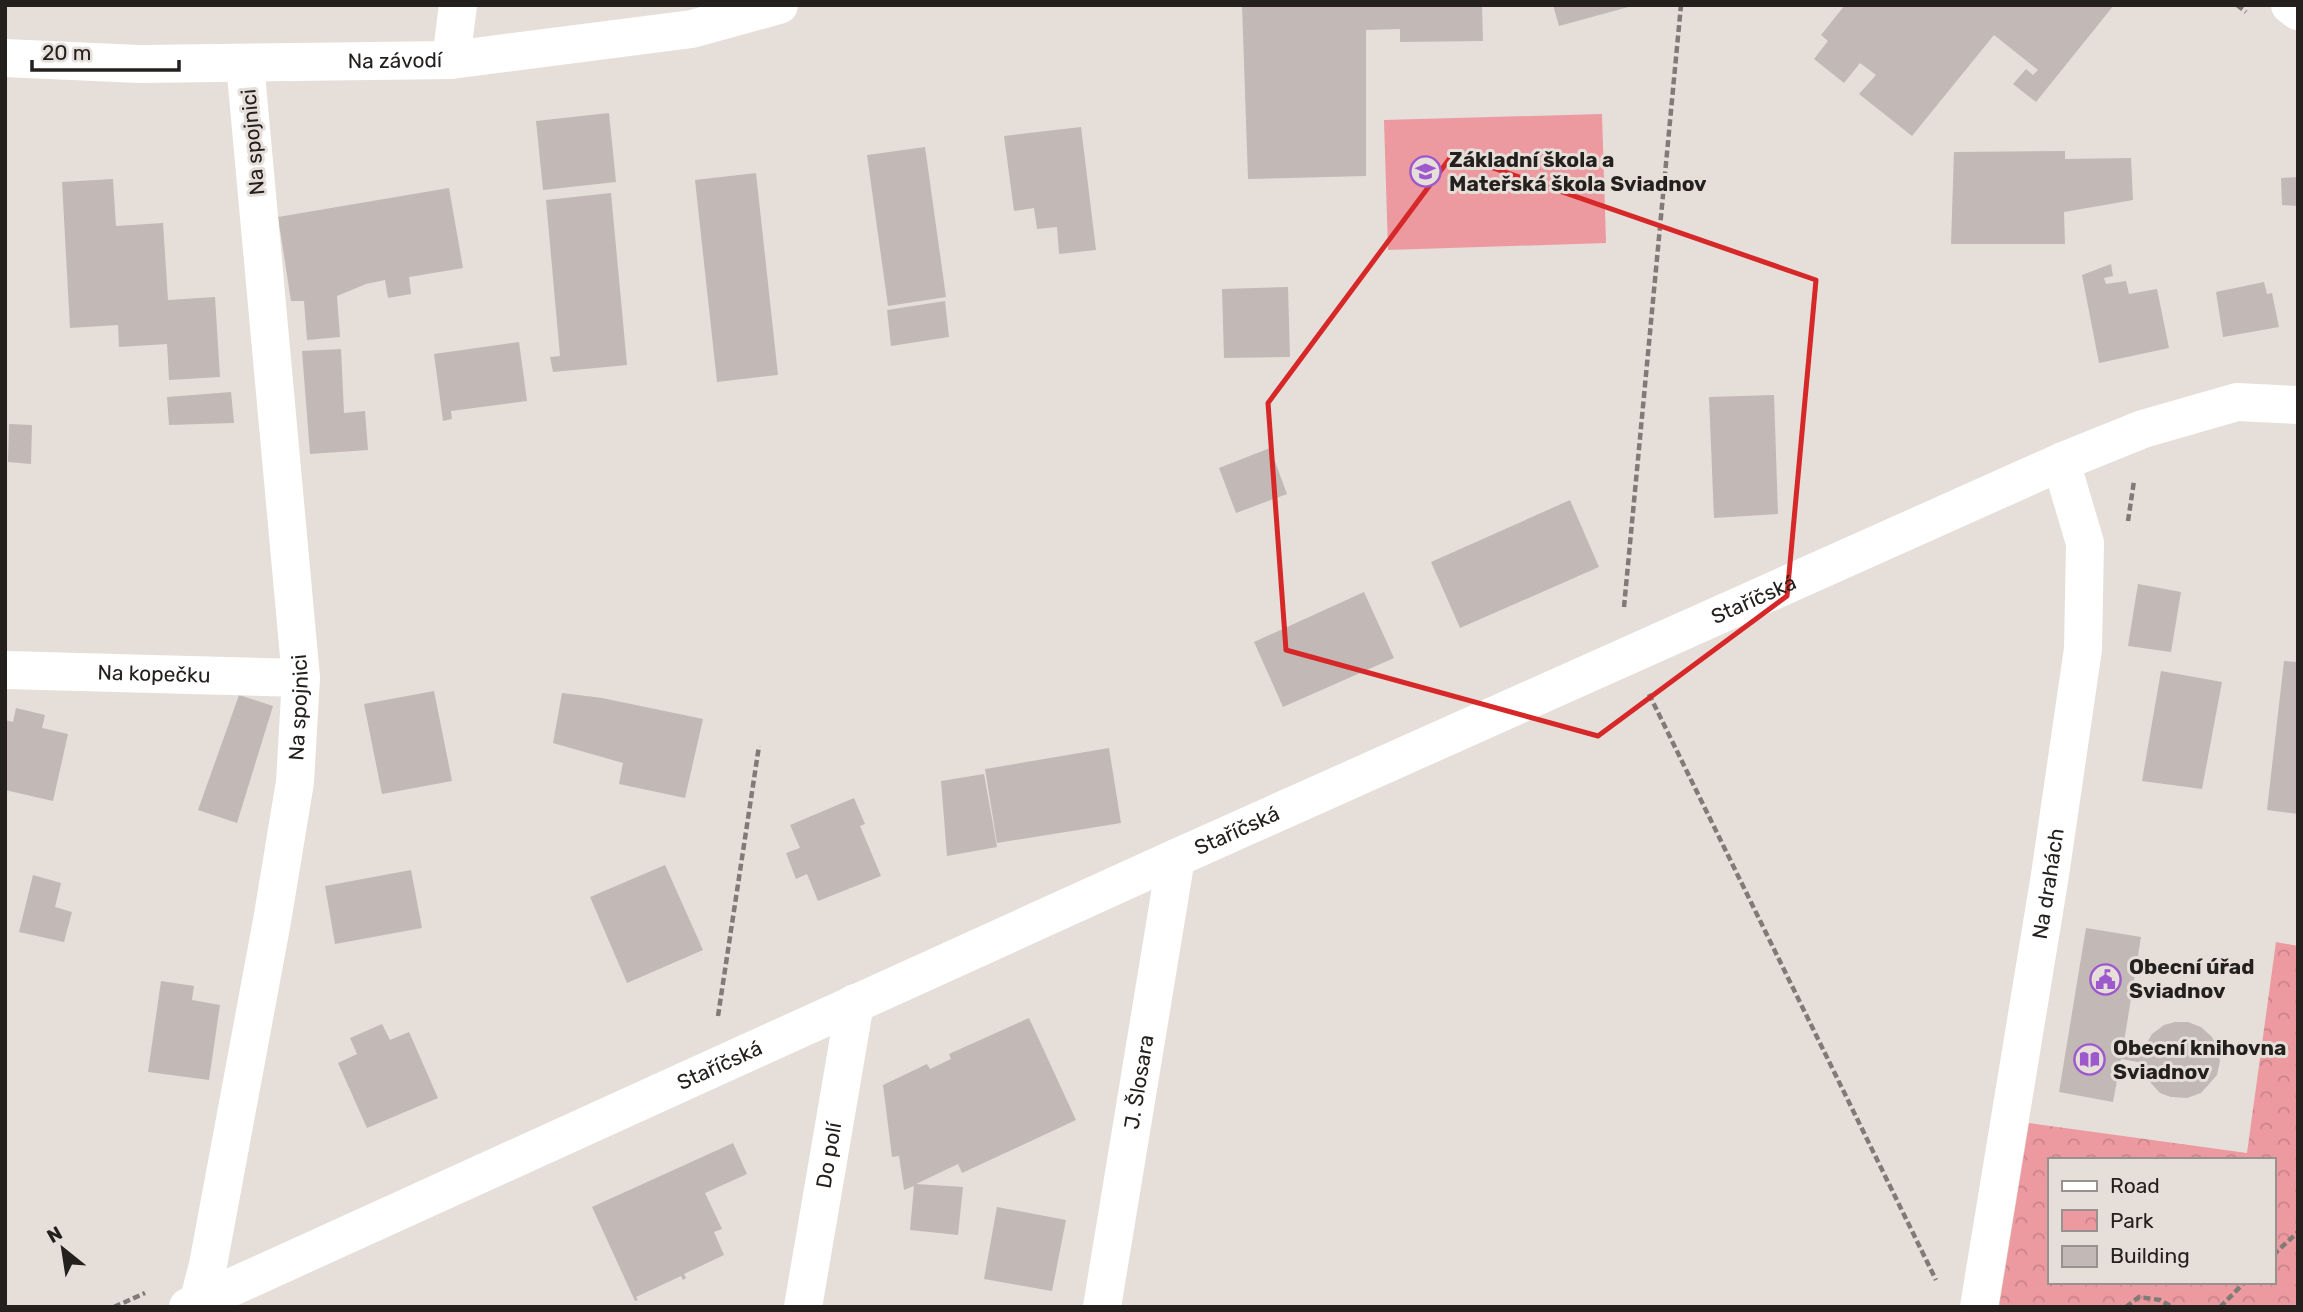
<svg xmlns="http://www.w3.org/2000/svg" width="2303" height="1312" viewBox="0 0 2303 1312" font-family="Rubik,sans-serif">
	<defs>
		<pattern id="park-crowns" width="20" height="18" patternUnits="userSpaceOnUse" patternTransform="scale(1.75)"><rect width="20" height="18" fill="#ec9aa0"/><path d="M2 6a3 3 0 1 1 6 0M12 15a3 3 0 1 1 6 0" fill="none" stroke="#ca8489"/></pattern>
	</defs>
	<rect width="100%" height="100%" fill="#e6ded8"/>
	<!-- park -->
	<path fill="url(#park-crowns)" fill-rule="evenodd" d="M2276,942L2298,946V1307H1999L2029,1123L2247,1153ZM2049,1160H2273V1282H2049Z"/>
	<!-- garden -->
	<path fill="#ec9aa0" d="M1602,114L1606,243L1388,250L1384,120Z"/>
	<!-- building -->
	<g fill="#c2b9b6">
		<path d="M1242,5H1482L1483,41L1400,42V29L1366,30V176L1248,179Z"/>
		<path d="M1553,5H1632V6L1559,26Z"/>
		<path d="M1845,5H2114L2036,102L2013,84L2026,69L2033,75L2038,70L1994,35L1912,136L1859,94L1876,75L1860,63L1844,83L1814,59L1828,41L1821,35Z"/>
		<path d="M609,113L616,182L543,190L536,121Z"/>
		<path d="M1081,127L1096,250L1059,254L1057,227L1037,229L1034,208L1014,211L1004,136Z"/>
		<path d="M925,147L946,297L888,306L867,155Z"/>
		<path d="M2065,151V159L2131,158L2133,200L2064,212L2065,244H1951L1954,152Z"/>
		<path d="M756,173L778,375L717,382L695,180Z"/>
		<path d="M2298,177V206L2282,205L2281,178Z"/>
		<path d="M113,179L116,226L163,223L168,300L215,297L220,377L169,380L167,344L119,347L118,325L70,328L62,182Z"/>
		<path d="M449,188L463,268L409,277L411,294L388,298L385,280L366,284L337,296L340,337L307,340L304,301H291L278,217Z"/>
		<path d="M611,193L627,365L553,372L550,357L560,356L546,200Z"/>
		<path d="M2111,264L2113,276L2104,278L2106,284L2126,281L2129,294L2157,289L2169,348L2099,363L2082,275Z"/>
		<path d="M2264,282L2267,294L2272,293L2279,327L2223,337L2216,292Z"/>
		<path d="M1288,287L1290,357L1224,358L1222,289Z"/>
		<path d="M945,301L949,337L891,346L887,310Z"/>
		<path d="M519,342L527,401L451,411L452,419L443,421L434,354Z"/>
		<path d="M341,349L344,413L365,411L368,450L310,454L302,351Z"/>
		<path d="M231,392L234,423L169,425L167,397Z"/>
		<path d="M1774,395L1778,514L1714,518L1709,397Z"/>
		<path d="M9,424L32,425L31,464L8,462Z"/>
		<path d="M1270,448L1287,494L1236,513L1219,468Z"/>
		<path d="M1570,500L1599,567L1460,628L1431,562Z"/>
		<path d="M2138,584L2181,592L2171,652L2128,646Z"/>
		<path d="M1364,592L1394,658L1283,707L1254,642Z"/>
		<path d="M2284,661L2298,662V814L2267,810Z"/>
		<path d="M2161,671L2222,682L2202,789L2142,781Z"/>
		<path d="M434,691L452,781L382,794L364,704Z"/>
		<path d="M562,693L602,698L703,719L685,798L619,784L623,763L553,743Z"/>
		<path d="M239,695L273,706L237,823L198,810Z"/>
		<path d="M16,708L45,715L42,728L68,734L53,801L5,790V720L13,722Z"/>
		<path d="M1109,748L1121,823L997,843L985,769Z"/>
		<path d="M984,774L997,847L947,856L941,781Z"/>
		<path d="M854,798L865,824L860,826L881,876L818,901L807,874L796,879L786,853L800,848L790,825Z"/>
		<path d="M665,865L703,950L627,983L590,897Z"/>
		<path d="M411,870L422,928L335,944L325,886Z"/>
		<path d="M33,875L61,883L55,907L72,912L64,942L19,932Z"/>
		<path d="M2086,928L2141,937L2124,1042L2145,1046L2152,1034L2164,1025L2175,1022H2188L2201,1027L2212,1037L2218,1049L2220,1061L2217,1075L2201,1093L2187,1098L2171,1097L2160,1093L2150,1082L2143,1063L2121,1059L2113,1102L2059,1092Z"/>
		<path d="M161,981L194,986L192,1000L220,1005L209,1080L148,1072Z"/>
		<path d="M1029,1018L1076,1120L962,1173L958,1164L916,1184L963,1187L958,1235L910,1230L914,1186L904,1190L899,1156L892,1157L883,1085L927,1064L930,1069L951,1059L949,1054Z"/>
		<path d="M382,1024L390,1040L409,1032L438,1098L367,1128L338,1063L357,1054L350,1038Z"/>
		<path d="M733,1143L747,1174L705,1193L722,1229L714,1232L724,1255L684,1274L686,1278L683,1280L681,1276L636,1297L638,1300L635,1301L592,1207Z"/>
		<path d="M997,1207L1066,1220L1052,1291L984,1279Z"/>
	</g>
	<g fill="none" stroke-linecap="round" stroke-linejoin="round">
		<!-- path -->
		<g stroke="#807b77" stroke-width="4.5" stroke-dasharray="7 3.5" stroke-linecap="butt">
			<path d="M2237,5L2246,12"/>
			<path d="M2128,521L2134,481"/>
			<path d="M1624,607L1681,5"/>
			<path d="M1649,694L1936,1280"/>
			<path d="M718,1016L759,746"/>
			<path d="M2273,1255L2298,1232"/>
			<path d="M114,1307L145,1293"/>
			<path d="M2126,1307L2139,1297L2160,1300L2172,1307"/>
			<path d="M2220,1307L2245,1282"/>
		</g>
		<!-- minor -->
		<g stroke="#fff" stroke-width="38">
			<path d="M2290,5L2298,11"/>
			<path id="s1" d="M5,58L139,64L451,60L692,29L779,5"/>
			<path d="M451,60L458,5"/>
			<path id="s2" d="M5,670L301,678"/>
			<path id="s3" d="M188,1307L1176,858L2061,462L2143,429L2237,402L2298,405"/>
			<path id="s4" d="M197,1307L208,1265L272,921L295,782L301,678L245,63"/>
			<path id="s5" d="M803,1307L855,1003"/>
			<path id="s6" d="M1102,1307L1176,858"/>
			<path id="s7" d="M1979,1307L2050,875L2083,649L2085,543L2061,462"/>
		</g>
	</g>
	<!-- marked area -->
	<path fill="none" stroke="#d62828" stroke-width="5" stroke-linejoin="round" d="M1453,154L1816,280L1787,596L1598,736L1286,650L1268,403Z"/>
	<!-- icons -->
	<defs>
		<symbol id="school-ring" viewBox="-11 -11 22 22"><circle r="9.5" fill="#e6ded8" stroke="#9d58cd" stroke-width="1.5"/><path d="M0-5L7-2L0 1L-7-2ZM-4 1L0 2.5L4 1V4Q0 6-4 4Z" fill="#9d58cd"/></symbol>
		<symbol id="civic-ring" viewBox="-11 -11 22 22"><circle r="9.5" fill="#e6ded8" stroke="#9d58cd" stroke-width="1.5"/><path d="M-.6-6.5H3V-4.5H.6V-3L4-1V1h2V6H-6V1h2V-1L-.6-3ZM-1.2 2.5V6h2.4V2.5Z" fill="#9d58cd"/></symbol>
		<symbol id="library-ring" viewBox="-11 -11 22 22"><circle r="9.5" fill="#e6ded8" stroke="#9d58cd" stroke-width="1.5"/><path d="M-6-4Q-3-5.5-.7-3.5V5Q-3 3-6 4ZM6-4Q3-5.5 .7-3.5V5Q3 3 6 4Z" fill="#9d58cd"/></symbol>
	</defs>
	<g fill-rule="evenodd">
		<use href="#school-ring" x="1408" y="154" width="35" height="35"/>
		<use href="#civic-ring" x="2088" y="962" width="35" height="35"/>
		<use href="#library-ring" x="2072" y="1042" width="35" height="35"/>
	</g>
	<g text-anchor="middle" stroke-width="6" stroke-linejoin="round" paint-order="stroke">
		<!-- street labels -->
		<g font-size="21" fill="#23201e" stroke="#e6ded8">
			<text dy="7" stroke="none"><textPath href="#s1" startOffset="390">Na závodí</textPath></text>
			<text transform="translate(253 142) rotate(-95)" y="7">Na spojnici</text>
			<text dy="7" stroke="none"><textPath href="#s3" startOffset="1718">Staříčská</textPath></text>
			<text dy="7" stroke="none"><textPath href="#s2" startOffset="149">Na kopečku</textPath></text>
			<text dy="7" stroke="none"><textPath href="#s4" startOffset="609">Na spojnici</textPath></text>
			<text dy="7" stroke="none"><textPath href="#s3" startOffset="1152">Staříčská</textPath></text>
			<text dy="7" stroke="none"><textPath href="#s7" startOffset="429">Na drahách</textPath></text>
			<text dy="7" stroke="none"><textPath href="#s3" startOffset="584">Staříčská</textPath></text>
			<text dy="7" stroke="none"><textPath href="#s6" startOffset="228">J. Šlosara</textPath></text>
			<text dy="7" stroke="none"><textPath href="#s5" startOffset="154">Do polí</textPath></text>
		</g>
		<!-- poi labels -->
		<g font-size="21" font-weight="bold" fill="#23201e" stroke="#e6ded8" text-anchor="start">
			<text x="1449" y="167">Základní škola a<tspan x="1449" dy="24">Mateřská škola Sviadnov</tspan></text>
			<text x="2129" y="974">Obecní úřad<tspan x="2129" dy="24">Sviadnov</tspan></text>
			<text x="2113" y="1055">Obecní knihovna<tspan x="2113" dy="24">Sviadnov</tspan></text>
		</g>
	</g>
	<!-- border -->
	<rect width="2303" height="1312" fill="none" stroke="#23201e" stroke-width="14"/>
	<!-- legend -->
	<rect x="2048" y="1158" width="228" height="126" fill="#e6ded8" stroke="#98928e" stroke-width="2"/>
	<rect x="2062" y="1181" width="35" height="10" fill="#ffffff" stroke="#98928e" stroke-width="2"/>
	<text x="2110" y="1193" font-size="21" fill="#23201e">Road</text>
	<rect x="2062" y="1210" width="35" height="21" fill="url(#park-crowns)" stroke="#98928e" stroke-width="2"/>
	<text x="2110" y="1228" font-size="21" fill="#23201e">Park</text>
	<rect x="2062" y="1246" width="35" height="21" fill="#c2b9b6" stroke="#98928e" stroke-width="2"/>
	<text x="2110" y="1263" font-size="21" fill="#23201e">Building</text>
	<!-- north arrow -->
	<g transform="translate(63 1249) rotate(330)" stroke="#e6ded8" stroke-width="5" paint-order="stroke">
	<path d="M0-5L12 26L0 18L-12 26Z" fill="#23201e"/>
	<text y="-10" font-size="19" font-weight="bold" text-anchor="middle" fill="#23201e">N</text>
	</g>
	<!-- scale -->
	<path d="M32 60v10h147v-10" fill="none" stroke="#23201e" stroke-width="3.5"/>
	<text x="42" y="60" font-size="21" fill="#23201e" stroke="#e6ded8" stroke-width="5" paint-order="stroke">20 m</text>
</svg>
